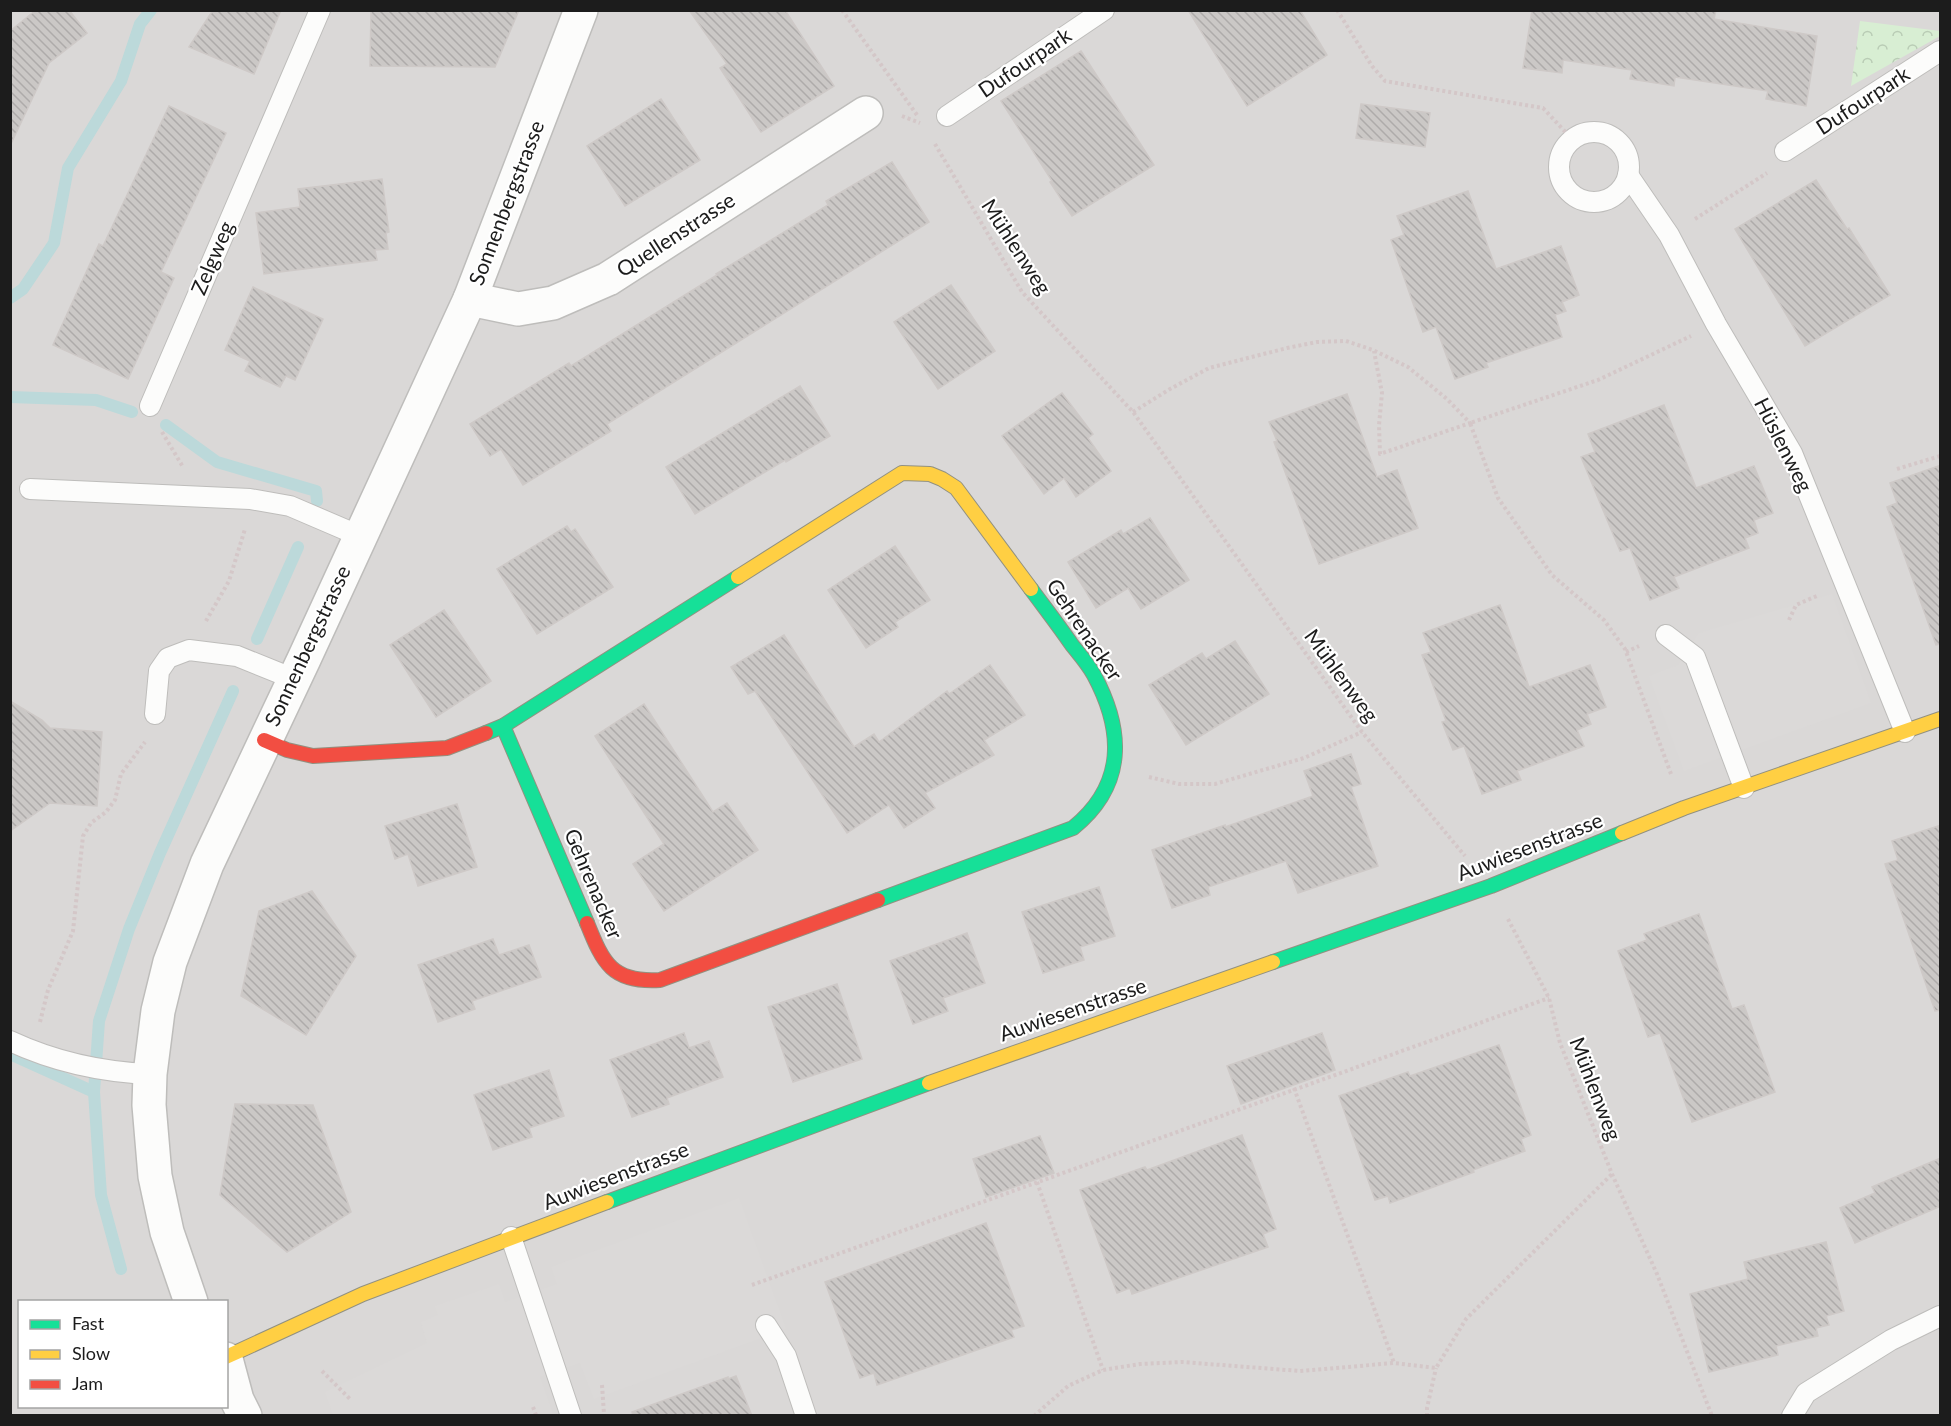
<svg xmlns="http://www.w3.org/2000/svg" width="1951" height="1426" viewBox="0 0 1951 1426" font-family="Lato,sans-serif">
	<defs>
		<pattern id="park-crowns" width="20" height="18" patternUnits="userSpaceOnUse" patternTransform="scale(1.5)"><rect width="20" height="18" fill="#d8eed3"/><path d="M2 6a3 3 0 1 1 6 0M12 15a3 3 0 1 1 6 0" fill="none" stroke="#b9ccb5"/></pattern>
		<pattern id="building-back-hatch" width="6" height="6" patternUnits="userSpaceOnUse" patternTransform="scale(1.5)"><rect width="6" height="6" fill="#cbc8c6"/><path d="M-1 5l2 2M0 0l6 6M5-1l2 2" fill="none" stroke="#aeabaa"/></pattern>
	</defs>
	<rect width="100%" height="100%" fill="#ebe8e5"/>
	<!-- residential -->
	<path fill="#dad8d7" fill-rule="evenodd" d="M10,11H1940V1415H11ZM20,1302H226V1406H20Z"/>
	<!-- park -->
	<path fill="url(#park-crowns)" d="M1860,21L1940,31V36L1851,86Z"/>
	<!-- parking -->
	<g fill="#dbd9d8">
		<path d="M1832,594L1871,703L1684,771L1649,676L1678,665L1699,633Z"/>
		<path d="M739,1198L786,1329L594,1399L580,1363L540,1377L553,1414L550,1415H333L325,1392L427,1343L421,1322L438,1315L435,1306L499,1284L505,1302L557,1284L551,1267Z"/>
	</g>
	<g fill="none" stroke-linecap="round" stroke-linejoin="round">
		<!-- stream -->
		<g stroke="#bcd9da" stroke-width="12">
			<path d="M10,298L23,289L54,243L68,168L121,81L140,24L151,10"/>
			<path d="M10,397L96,400L132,412"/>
			<path d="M166,425L217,462L316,491L317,501"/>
			<path d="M257,639L298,547"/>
			<path d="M10,1054L94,1092"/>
			<path d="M121,1269L101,1195L94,1092L99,1021L129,929L160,853L233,691"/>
		</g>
	</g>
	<!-- building -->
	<g fill="url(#building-back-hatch)" stroke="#cec9c7" stroke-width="1.5">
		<path d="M36,10H69L87,33L49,63L10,146V31Z"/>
		<path d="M213,10H281L254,74L189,47Z"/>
		<path d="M371,10H519L495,67L370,66Z"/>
		<path d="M689,10H785L834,86L761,132L720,68L727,64Z"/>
		<path d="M1188,10H1300L1327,55L1247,106Z"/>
		<path d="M1532,10H1716L1714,19L1817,36L1806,106L1766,99L1768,91L1675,77L1674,86L1630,79L1632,70L1563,60L1562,73L1523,68Z"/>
		<path d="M1081,51L1154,165L1072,216L1050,182L1052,181L1001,101Z"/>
		<path d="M661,99L700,160L625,206L587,146Z"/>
		<path d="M1361,104L1430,113L1425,147L1356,138Z"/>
		<path d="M169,106L226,133L161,272L174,278L128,379L53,345L99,244L103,246Z"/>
		<path d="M892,162L929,222L607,424L611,431L523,485L501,449L490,456L470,424L569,363L571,366L717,275L716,274L828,205L826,201Z"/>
		<path d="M382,179L389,232L386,233L388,249L375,250L377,260L264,274L256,213L300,207L298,189Z"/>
		<path d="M1816,180L1847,229L1849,228L1890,295L1805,346L1735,229Z"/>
		<path d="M1468,191L1496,269L1561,246L1579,295L1562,302L1566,311L1555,315L1562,337L1486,363L1488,367L1455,379L1436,327L1423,332L1391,240L1404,235L1397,216Z"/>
		<path d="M951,285L995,351L938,389L894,322Z"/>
		<path d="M253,287L323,319L295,380L286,376L280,387L245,371L250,361L225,350Z"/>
		<path d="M800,386L830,436L786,462L785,460L695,514L666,467Z"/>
		<path d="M1062,393L1093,434L1088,438L1111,471L1076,497L1064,478L1044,494L1002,436Z"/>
		<path d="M1347,394L1377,477L1397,470L1418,528L1319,564L1274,442L1277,441L1269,422Z"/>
		<path d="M1664,405L1696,488L1754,466L1773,513L1754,520L1758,533L1745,538L1749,548L1674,577L1679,588L1650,600L1630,548L1620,551L1581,457L1595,452L1588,434Z"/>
		<path d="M1941,465V644L1936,645L1887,507L1897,503L1890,483Z"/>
		<path d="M1150,518L1189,580L1141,609L1128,588L1096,608L1068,562L1121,530L1123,534Z"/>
		<path d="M567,526L571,532L575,529L613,587L537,634L497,569Z"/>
		<path d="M895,546L930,600L895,622L898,627L866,648L828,590Z"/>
		<path d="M1500,605L1529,687L1590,665L1606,707L1587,714L1591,724L1577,730L1584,746L1517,771L1521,780L1482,794L1464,746L1453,750L1442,722L1446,721L1422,655L1431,652L1423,633Z"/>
		<path d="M444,610L491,681L436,717L390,645Z"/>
		<path d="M784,635L854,747L874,734L879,742L947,691L949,694L990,665L1025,715L984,740L994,755L925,793L935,808L904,828L889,805L847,833L755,691L748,694L731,667Z"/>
		<path d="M1235,641L1269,694L1186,745L1149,685L1202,653L1206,659Z"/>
		<path d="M10,701L42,720L50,728L102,732L97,806L50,803L10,831Z"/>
		<path d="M644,704L713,812L727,803L758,850L664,911L633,864L664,844L595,736Z"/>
		<path d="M1351,754L1361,784L1351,787L1378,866L1298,893L1286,861L1208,887L1210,895L1172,908L1152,850L1225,825V827L1313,796L1304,771Z"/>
		<path d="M457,804L477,867L418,886L408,854L395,859L385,826Z"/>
		<path d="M1941,825V1010L1935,1011L1885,864L1898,860L1892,841Z"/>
		<path d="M1099,887L1115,936L1080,947L1084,960L1043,973L1022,912Z"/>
		<path d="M312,891L356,956L306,1035L241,996L259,911Z"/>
		<path d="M1699,914L1732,1009L1744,1005L1775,1092L1692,1122L1660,1033L1648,1037L1618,951L1647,940L1644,934Z"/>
		<path d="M967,933L985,983L943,998L948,1011L913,1024L890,961Z"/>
		<path d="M493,939L499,955L529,945L541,977L472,1001L475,1009L438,1022L418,965Z"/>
		<path d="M837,984L862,1059L793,1082L768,1007Z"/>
		<path d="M684,1033L689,1048L709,1041L723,1077L667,1098L669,1104L632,1117L610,1060Z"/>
		<path d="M1322,1033L1335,1070L1241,1104L1227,1066Z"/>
		<path d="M1499,1045L1531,1135L1521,1139L1525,1151L1473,1170L1474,1172L1390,1203L1388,1196L1375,1200L1339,1096L1408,1072L1410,1076Z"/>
		<path d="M549,1070L564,1116L529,1128L532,1137L493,1150L474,1095Z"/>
		<path d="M235,1104L313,1105L351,1212L287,1252L220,1195Z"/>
		<path d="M1242,1135L1276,1229L1263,1234L1268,1247L1132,1294L1130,1288L1117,1293L1080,1190L1145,1167L1147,1170Z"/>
		<path d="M1040,1136L1054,1173L986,1197L973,1159Z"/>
		<path d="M1941,1158V1206L1855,1243L1840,1208L1875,1193L1872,1187Z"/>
		<path d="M986,1223L1024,1326L1011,1330L1014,1337L877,1385L874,1373L860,1378L825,1282Z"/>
		<path d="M1826,1242L1844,1311L1826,1316L1829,1325L1816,1328L1818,1336L1776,1346L1778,1355L1709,1372L1690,1294L1748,1279L1744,1262Z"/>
		<path d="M736,1376L752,1416H633L632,1412L728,1377V1379Z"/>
	</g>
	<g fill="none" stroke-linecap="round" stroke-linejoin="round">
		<defs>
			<g id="lane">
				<path d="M947,116L1104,10"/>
				<circle cx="1594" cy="167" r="35"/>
				<path d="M1785,151L1940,51"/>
				<path d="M1628,175L1669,235L1716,324L1792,453L1905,732"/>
				<path d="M150,406L320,10"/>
				<path d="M30,489L250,499L290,506L360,536"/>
				<path d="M1666,635L1695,657L1744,788"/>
				<path d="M155,714L159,671L168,658L189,650L237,656L294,679"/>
				<path d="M10,1041C55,1062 101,1072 150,1074"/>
				<path d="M511,1237L571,1416"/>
				<path d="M766,1325L786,1356L806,1416"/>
				<path d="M1792,1416L1806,1393L1891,1340L1940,1316"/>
			</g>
			<g id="street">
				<path d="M470,299L518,309L553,303L608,279L866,113"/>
				<path d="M191,1302L167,1232L155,1176L149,1105L150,1074L158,1011L170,962L207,864L304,659L470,299L581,10"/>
				<path d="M226,1359L237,1400L245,1416"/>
			</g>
			<g id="fast">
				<path d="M503,726L587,923"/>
				<path d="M486,733L503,726L738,577"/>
				<path d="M878,900L1073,828C1126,785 1124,731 1094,675C1088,664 1080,655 1072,645C1059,626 1045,608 1031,589"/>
				<path d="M1273,962L1491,886L1622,833"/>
				<path d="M607,1202L929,1083"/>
			</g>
			<g id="slow">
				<path d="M738,577L902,473L930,474L942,479L956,488L1031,589"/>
				<path d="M1622,833L1684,808L1940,719"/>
				<path d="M929,1083L1273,962"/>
				<path d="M226,1357L363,1294L607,1202"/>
			</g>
			<g id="jam">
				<path d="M264,740L287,750L313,756L447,748L486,733"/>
				<path d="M587,923C603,963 612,983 660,980L878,900"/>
			</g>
		</defs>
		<!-- lane casing -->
		<use href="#lane" stroke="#bebdbb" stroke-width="22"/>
		<!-- street casing -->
		<use href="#street" stroke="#bebdbb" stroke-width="36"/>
		<!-- fast casing -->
		<use href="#fast" stroke="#929180" stroke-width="16"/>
		<!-- slow casing -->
		<use href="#slow" stroke="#929180" stroke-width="16"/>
		<!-- jam casing -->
		<use href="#jam" stroke="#929180" stroke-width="16"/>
		<!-- path -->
		<g stroke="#d4c7c8" stroke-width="4" stroke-dasharray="3 3" stroke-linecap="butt">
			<path d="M842,10L917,115"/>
			<path d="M1337,10L1372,66L1385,81L1543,108L1572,139"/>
			<path d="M902,116L920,123"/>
			<path d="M935,144L1022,292L1133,412L1362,732L1465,856"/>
			<path d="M1695,219L1767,173"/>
			<path d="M1133,412L1170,389L1209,368L1287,348L1317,342L1346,341L1373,350L1408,367L1447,399L1470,423L1380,454L1379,425L1382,393L1374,351"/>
			<path d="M162,432L183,467"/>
			<path d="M1897,469L1940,456"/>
			<path d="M1789,620L1796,605L1819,595"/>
			<path d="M206,621L229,581L245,529"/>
			<path d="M1626,652L1639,646"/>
			<path d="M1671,774L1625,649L1604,620L1552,575L1498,498L1470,423L1598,380L1691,336"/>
			<path d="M1149,777L1179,784H1215L1304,758L1362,732"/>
			<path d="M1508,919L1549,998L1560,1043L1612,1174L1657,1274L1712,1416"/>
			<path d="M40,1022L48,990L73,931L83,836L91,823L106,812L115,800L121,774L145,742"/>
			<path d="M1294,1088L1394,1363"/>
			<path d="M1037,1182L1103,1370"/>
			<path d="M752,1285L1549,998"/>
			<path d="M322,1371L350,1399"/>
			<path d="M602,1385L604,1414"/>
			<path d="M533,1407L536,1415"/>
			<path d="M1034,1416L1068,1386L1103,1370L1140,1364L1182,1362L1300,1371L1394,1363L1436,1368L1466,1319L1612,1174"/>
			<path d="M1427,1416V1408L1436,1368"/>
		</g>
		<!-- lane -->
		<use href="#lane" stroke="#fcfcfb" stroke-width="20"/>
		<!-- street -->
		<use href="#street" stroke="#fcfcfb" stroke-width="33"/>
		<!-- fast -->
		<use href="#fast" stroke="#16e098" stroke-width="14"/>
		<!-- slow -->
		<use href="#slow" stroke="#ffcf43" stroke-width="14"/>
		<!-- jam -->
		<use href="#jam" stroke="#f24e42" stroke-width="14"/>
	</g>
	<g text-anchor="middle" stroke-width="4.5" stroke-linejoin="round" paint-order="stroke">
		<!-- street labels -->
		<g font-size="21" fill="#1c1c1c" stroke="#fff">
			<text transform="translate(1025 63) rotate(-34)" y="7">Dufourpark</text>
			<text transform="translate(1863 101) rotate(-33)" y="7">Dufourpark</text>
			<text transform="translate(507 203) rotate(-69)" y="7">Sonnenbergstrasse</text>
			<text transform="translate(676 235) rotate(-33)" y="7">Quellenstrasse</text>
			<text transform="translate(1016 247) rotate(57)" y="7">Mühlenweg</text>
			<text transform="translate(213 258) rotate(-67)" y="7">Zelgweg</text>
			<text transform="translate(1783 445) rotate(63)" y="7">Hüslenweg</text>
			<text transform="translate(1084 630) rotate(56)" y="7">Gehrenacker</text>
			<text transform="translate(308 646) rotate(-65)" y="7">Sonnenbergstrasse</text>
			<text transform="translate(1341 676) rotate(54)" y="7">Mühlenweg</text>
			<text transform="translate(1530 847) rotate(-21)" y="7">Auwiesenstrasse</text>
			<text transform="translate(593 884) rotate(67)" y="7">Gehrenacker</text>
			<text transform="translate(1073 1010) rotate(-19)" y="7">Auwiesenstrasse</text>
			<text transform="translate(1595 1089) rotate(69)" y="7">Mühlenweg</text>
			<text transform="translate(616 1176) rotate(-21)" y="7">Auwiesenstrasse</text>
		</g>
	</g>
	<!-- border -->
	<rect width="1951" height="1426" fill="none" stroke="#1c1c1c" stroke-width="24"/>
	<!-- legend -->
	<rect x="18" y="1300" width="210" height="108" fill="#ffffff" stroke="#a4a4a4" stroke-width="1.5"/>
	<rect x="30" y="1320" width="30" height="9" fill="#16e098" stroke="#a4a4a4" stroke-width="1.5"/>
	<text x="72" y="1330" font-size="18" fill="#1c1c1c">Fast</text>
	<rect x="30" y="1350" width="30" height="9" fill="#ffcf43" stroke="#a4a4a4" stroke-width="1.5"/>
	<text x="72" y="1360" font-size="18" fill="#1c1c1c">Slow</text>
	<rect x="30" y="1380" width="30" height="9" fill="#f24e42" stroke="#a4a4a4" stroke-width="1.5"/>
	<text x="72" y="1390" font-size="18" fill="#1c1c1c">Jam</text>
</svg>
